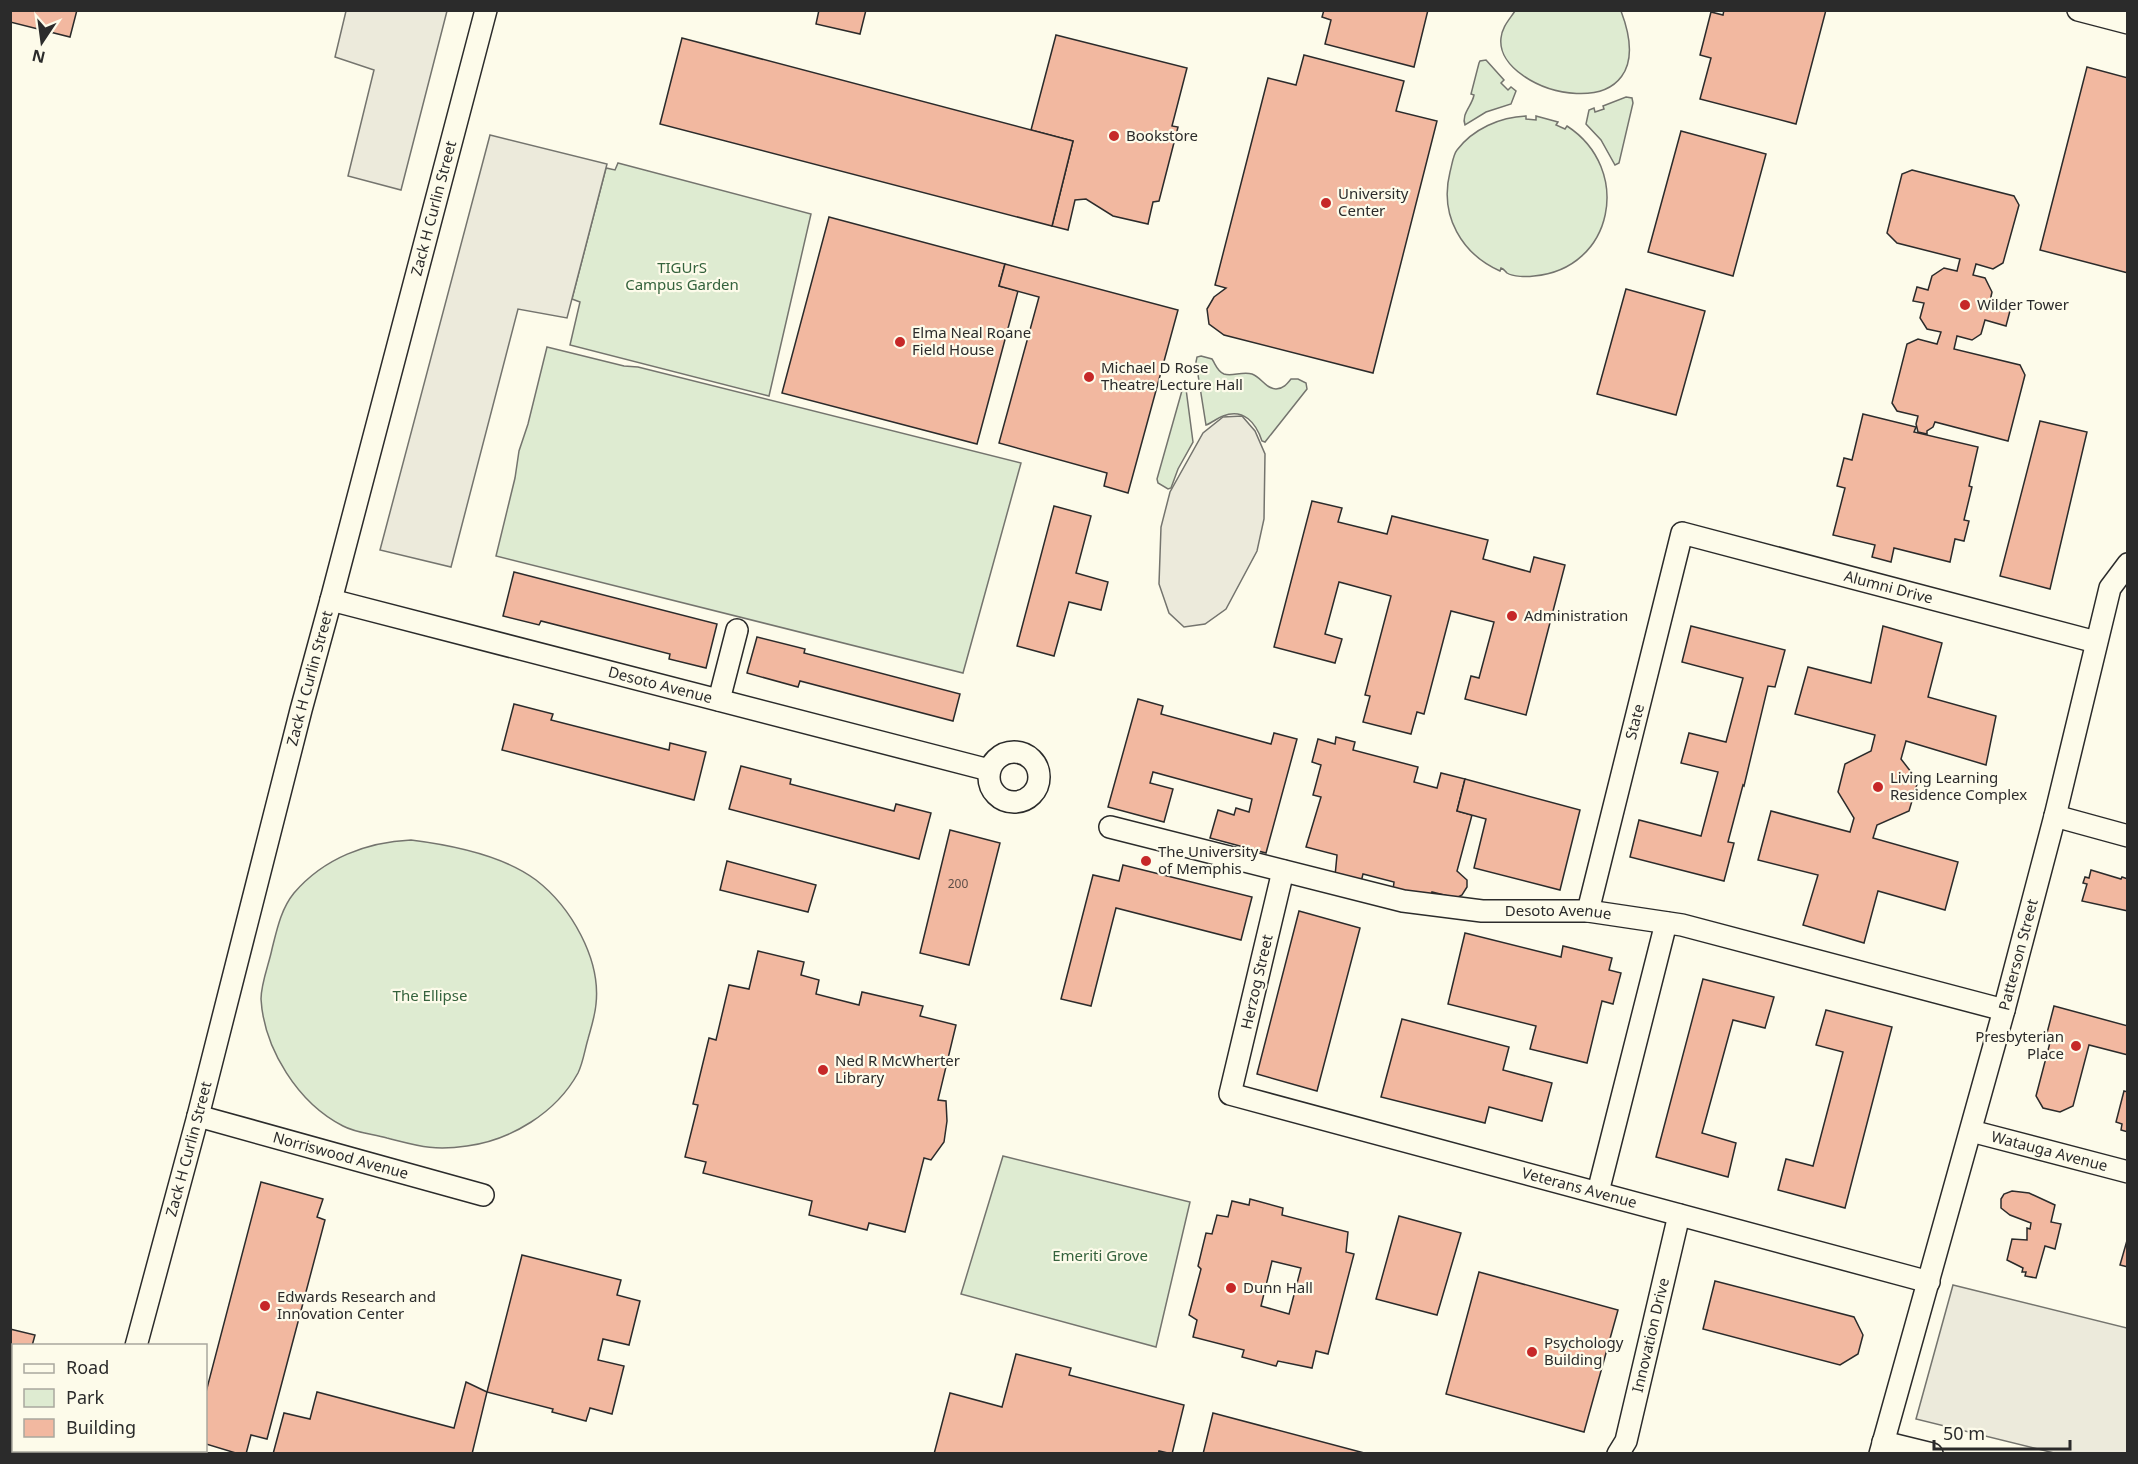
<svg xmlns="http://www.w3.org/2000/svg" width="2138" height="1464" viewBox="0 0 2138 1464" font-family="'Noto Sans',sans-serif">
	<rect width="100%" height="100%" fill="#fdfbea"/>
	<!-- green -->
	<g fill="#deebd1" stroke="#74746e" stroke-width="1.5">
		<path d="M1515,11H1621C1669,137 1494,96 1501,38C1502,27 1509,20 1515,11Z"/>
		<path d="M1486,60L1504,80L1501,83L1508,90L1511,87L1516,91L1511,104L1486,112L1465,125C1461,114 1472,106 1474,95L1471,94L1479,63L1480,61Z"/>
		<path d="M1626,97L1632,98L1633,103L1619,163L1615,165L1601,140L1586,124L1589,110L1594,108L1595,112L1604,109L1603,106Z"/>
		<path d="M1526,116V119L1536,120V116L1558,122L1556,125L1565,129L1567,126C1633,169 1614,269 1534,276C1527,277 1513,277 1507,273C1505,271 1504,269 1501,268L1500,271C1462,254 1439,216 1450,172C1452,165 1453,155 1457,150C1473,129 1500,117 1526,116Z"/>
		<path d="M618,163L811,214L769,396L570,345L580,302L572,299L606,168L615,170Z"/>
		<path d="M547,347L624,366L638,367L1021,463L963,673L496,556L515,478L519,451L528,424Z"/>
		<path d="M1201,356L1212,359C1216,365 1217,371 1224,374C1232,377 1242,371 1252,374C1261,377 1266,389 1276,389C1283,389 1287,384 1291,379H1298L1306,383L1307,389L1265,442L1262,441C1256,423 1244,408 1223,416C1217,418 1212,423 1206,425L1196,362L1197,357Z"/>
		<path d="M1183,387L1186,389L1193,442L1178,469L1171,488L1168,489L1158,483L1157,479Z"/>
		<path d="M411,840C451,845 504,856 536,880C571,907 601,959 596,1004C595,1016 591,1028 588,1039C585,1049 583,1063 578,1073C556,1113 511,1140 467,1146C433,1151 419,1146 387,1138C373,1134 356,1133 343,1126C298,1103 264,1049 261,999C261,983 269,964 272,949C277,929 281,909 294,893C324,858 367,842 411,840Z"/>
		<path d="M1003,1156L1190,1202L1156,1347L961,1294Z"/>
	</g>
	<!-- parking -->
	<g fill="#eceadb" stroke="#74746e" stroke-width="1.5">
		<path d="M346,11H447L401,190L348,176L374,70L335,57Z"/>
		<path d="M490,135L607,164L567,318L518,309L451,567L380,550Z"/>
		<path d="M1242,416L1255,431L1265,454L1264,519L1257,551L1226,609L1205,624L1184,627L1169,613L1159,584L1161,527L1170,492L1203,433L1223,417Z"/>
		<path d="M1953,1285L2127,1328V1453H2054L1916,1419Z"/>
	</g>
	<!-- building -->
	<g fill="#f2b8a0" stroke="#2b2b2b" stroke-width="1.5" fill-rule="evenodd">
		<path d="M10,10H77L70,37L10,22Z"/>
		<path d="M819,10H866L860,34L816,24Z"/>
		<path d="M1324,10H1428L1414,67L1325,44L1331,20L1322,17Z"/>
		<path d="M1724,10H1826L1796,124L1700,99L1711,58L1700,55L1711,12L1723,15Z"/>
		<path d="M1056,35L1187,68L1172,126L1178,127L1159,201L1153,202L1148,224L1113,216L1086,199L1075,200L1068,230L1052,226L1073,141L1031,130Z"/>
		<path d="M682,38L1073,141L1052,226L660,124Z"/>
		<path d="M1304,55L1404,81L1396,111L1437,121L1373,373L1224,335L1209,324L1207,309L1214,297L1226,288L1215,285L1268,78L1296,85Z"/>
		<path d="M2087,67L2128,78V273L2040,250Z"/>
		<path d="M1681,131L1766,154L1733,276L1648,252Z"/>
		<path d="M1912,170L2014,196L2019,205L2003,263L1993,269L1976,264L1973,275L1985,278L1992,292L1990,301L2011,307L2006,326L1985,320L1981,334L1972,340L1957,336L1954,349L2020,365L2025,375L2008,441L1935,422L1933,427L1927,431V434L1918,432L1916,424L1918,416L1897,411L1892,403L1907,344L1918,339L1937,344L1941,332L1927,329L1920,318L1924,303L1913,301L1917,287L1928,290L1932,276L1944,268L1957,271L1960,259L1897,243L1887,233L1902,174Z"/>
		<path d="M829,217L1005,264L999,286L1018,291L977,444L782,393Z"/>
		<path d="M1005,264L1178,310L1128,493L1104,486L1107,473L999,443L1039,297L999,286Z"/>
		<path d="M1626,289L1705,311L1676,415L1597,394Z"/>
		<path d="M1863,414L1916,427L1914,432L1978,447L1969,486L1972,487L1964,520L1969,521L1964,541L1955,539L1950,562L1894,548L1891,562L1872,557L1875,545L1833,535L1845,488L1837,486L1844,458L1852,460Z"/>
		<path d="M2040,421L2087,432L2050,589L2000,576Z"/>
		<path d="M1312,501L1342,508L1338,522L1387,534L1392,516L1488,540L1483,559L1530,572L1534,557L1565,565L1526,715L1465,699L1471,676L1479,678L1494,622L1451,611L1424,714L1417,712L1411,734L1363,722L1370,696L1365,695L1391,596L1339,582L1325,634L1342,639L1335,663L1274,647Z"/>
		<path d="M1054,506L1091,516L1076,573L1108,582L1101,610L1069,602L1054,656L1017,646Z"/>
		<path d="M514,572L717,624L706,668L669,659L670,654L541,621L539,625L503,616Z"/>
		<path d="M1691,626L1785,650L1775,687L1768,686L1744,786L1743,785L1728,842L1734,843L1724,881L1630,857L1639,820L1701,836L1718,772L1681,763L1689,733L1726,742L1743,678L1682,662Z"/>
		<path d="M1883,626L1942,643L1928,697L1996,716L1986,765L1906,741L1901,759L1918,781L1909,811L1877,825L1873,838L1958,862L1945,910L1878,891L1864,943L1803,925L1818,875L1758,860L1771,811L1850,832L1854,818L1838,792L1845,764L1871,751L1875,735L1795,714L1808,667L1871,683Z"/>
		<path d="M757,637L805,649L804,653L960,694L953,721L800,681L798,687L747,673Z"/>
		<path d="M1138,699L1163,706L1161,714L1271,744L1274,733L1297,739L1266,853L1210,838L1218,810L1234,815L1236,808L1249,812L1252,799L1153,772L1150,783L1173,789L1164,822L1108,807Z"/>
		<path d="M514,704L553,714L551,720L669,750L670,743L706,752L694,800L502,750Z"/>
		<path d="M1336,737L1355,742L1353,750L1418,767L1414,782L1437,788L1441,773L1465,779L1457,811L1472,815L1457,871L1467,880V887L1462,895L1456,898L1432,892L1430,899L1393,890L1394,882L1363,874L1361,882L1335,876L1337,855L1306,847L1321,797L1313,795L1321,765L1312,762L1318,739L1335,744Z"/>
		<path d="M741,766L791,779L790,784L894,811L896,804L931,813L919,859L729,809Z"/>
		<path d="M1465,779L1580,810L1560,890L1474,868L1486,819L1457,811Z"/>
		<path d="M950,830L1000,843L969,965L920,953Z"/>
		<path d="M727,861L816,885L808,912L720,890Z"/>
		<path d="M1123,865L1252,897L1241,940L1116,908L1091,1006L1061,999L1093,875L1119,881Z"/>
		<path d="M2091,870L2121,879L2122,877L2128,879V911L2082,901L2087,884L2083,883L2085,877L2089,878Z"/>
		<path d="M1299,911L1360,928L1317,1091L1257,1074Z"/>
		<path d="M1465,933L1561,957L1563,946L1612,958L1609,970L1621,973L1613,1004L1602,1001L1587,1063L1530,1049L1536,1026L1448,1004Z"/>
		<path d="M758,951L804,962L801,975L819,980L816,994L859,1005L862,992L923,1006L920,1016L956,1025L938,1100L946,1101L947,1121L944,1142L931,1160L924,1158L905,1232L869,1223L867,1230L809,1215L812,1201L703,1173L706,1162L685,1157L698,1105L693,1104L709,1038L716,1040L729,985L749,989Z"/>
		<path d="M1703,979L1774,997L1765,1028L1733,1020L1702,1133L1736,1143L1728,1177L1656,1157Z"/>
		<path d="M2054,1006L2128,1026V1055L2089,1045L2073,1106L2060,1112L2043,1108L2036,1096L2052,1035L2047,1033Z"/>
		<path d="M1826,1010L1892,1027L1845,1208L1778,1190L1786,1159L1813,1166L1843,1052L1816,1045Z"/>
		<path d="M1402,1019L1509,1047L1503,1070L1552,1083L1542,1121L1489,1107L1485,1123L1381,1097Z"/>
		<path d="M2124,1091L2128,1092V1132L2121,1130L2122,1124L2116,1122Z"/>
		<path d="M261,1182L323,1199L317,1217L325,1220L267,1439L251,1435L246,1454H239L206,1444V1392Z"/>
		<path d="M2012,1191L2029,1193L2055,1205L2051,1222L2061,1224L2055,1249L2045,1246L2036,1278L2025,1276L2026,1272H2022L2023,1268L2007,1260L2012,1239L2027,1240V1228L2030,1229L2031,1223L2010,1215L2001,1208V1199L2004,1194Z"/>
		<path d="M1250,1199L1283,1208L1282,1215L1348,1232L1346,1252L1354,1254L1328,1354L1316,1351L1312,1368L1278,1361L1276,1366L1242,1357L1244,1350L1193,1337L1197,1320L1189,1315L1201,1269L1198,1266L1206,1233L1212,1234L1217,1215L1228,1217L1232,1201L1249,1205ZM1272,1261L1301,1268L1289,1314L1261,1306Z"/>
		<path d="M1399,1216L1461,1233L1437,1315L1376,1299Z"/>
		<path d="M2128,1237V1267L2120,1265Z"/>
		<path d="M522,1255L621,1280L617,1295L640,1301L629,1345L603,1339L598,1360L624,1366L612,1414L590,1408L586,1421L552,1412L553,1409L487,1392Z"/>
		<path d="M1479,1272L1618,1310L1584,1432L1446,1394Z"/>
		<path d="M1715,1281L1854,1317L1863,1335L1858,1354L1840,1365L1703,1329Z"/>
		<path d="M10,1329L35,1335L32,1346H14V1403H10Z"/>
		<path d="M1016,1354L1071,1368L1069,1375L1184,1405L1172,1454L1159,1451L1158,1454H934L950,1393L1002,1407Z"/>
		<path d="M466,1382L487,1392L472,1454H273L284,1413L310,1419L317,1392L454,1428Z"/>
		<path d="M1213,1413L1368,1454H1203Z"/>
	</g>
	<g fill="none" stroke-linecap="round" stroke-linejoin="round">
		<defs>
			<g id="minor">
				<path d="M2078,10L2128,23"/>
				<path id="s1" d="M331,600L989,770"/>
				<path d="M719,700L737,630"/>
				<circle cx="1014" cy="777" r="25"/>
				<path d="M2055,816L2128,836"/>
				<path id="s2" d="M1110,827L1403,901L1482,911H1588L1682,925L2004,1010"/>
				<path id="s3" d="M1283,871L1230,1094L1929,1282"/>
				<path id="s4" d="M1588,911L1682,533L2096,642"/>
				<path id="s5" d="M198,1116L483,1195"/>
				<path id="s6" d="M1971,1131L2128,1172"/>
				<path d="M1598,1192L1666,923"/>
				<path id="s7" d="M136,1346L198,1116L301,710L331,600L486,10"/>
				<path d="M1883,1442L1932,1454"/>
				<path d="M107,1454L108,1450"/>
				<path id="s8" d="M1618,1454L1626,1441L1679,1215"/>
				<path id="s9" d="M1880,1454L2004,1010L2055,816L2110,588L2128,564"/>
			</g>
		</defs>
		<!-- minor casing -->
		<use href="#minor" stroke="#2b2b2b" stroke-width="24"/>
		<!-- minor -->
		<use href="#minor" stroke="#fdfbea" stroke-width="21"/>
	</g>
	<!-- markers -->
	<g fill="#c62828" stroke="#fdfbea" stroke-width="2">
		<circle cx="1114" cy="136" r="6"/>
		<circle cx="1326" cy="203" r="6"/>
		<circle cx="1965" cy="305" r="6"/>
		<circle cx="900" cy="342" r="6"/>
		<circle cx="1089" cy="377" r="6"/>
		<circle cx="1512" cy="616" r="6"/>
		<circle cx="1878" cy="787" r="6"/>
		<circle cx="1146" cy="861" r="6"/>
		<circle cx="2076" cy="1046" r="6"/>
		<circle cx="823" cy="1070" r="6"/>
		<circle cx="1231" cy="1288" r="6"/>
		<circle cx="265" cy="1306" r="6"/>
		<circle cx="1532" cy="1352" r="6"/>
	</g>
	<g text-anchor="middle" stroke-width="4.5" stroke-linejoin="round" paint-order="stroke">
		<!-- number labels -->
		<g font-size="12" fill="#5d4e48">
			<text x="958" y="888">200</text>
		</g>
		<!-- poi labels -->
		<g font-size="15" fill="#2b2b2b" stroke="#fdfbea" text-anchor="start">
			<text x="1126" y="141">Bookstore</text>
			<text x="1338" y="199">University<tspan x="1338" dy="17">Center</tspan></text>
			<text x="1977" y="310">Wilder Tower</text>
			<text x="912" y="338">Elma Neal Roane<tspan x="912" dy="17">Field House</tspan></text>
			<text x="1101" y="373">Michael D Rose<tspan x="1101" dy="17">Theatre Lecture Hall</tspan></text>
			<text x="1524" y="621">Administration</text>
			<text x="1890" y="783">Living Learning<tspan x="1890" dy="17">Residence Complex</tspan></text>
			<text x="1158" y="857">The University<tspan x="1158" dy="17">of Memphis</tspan></text>
			<text x="2064" y="1042" text-anchor="end">Presbyterian<tspan x="2064" dy="17">Place</tspan></text>
			<text x="835" y="1066">Ned R McWherter<tspan x="835" dy="17">Library</tspan></text>
			<text x="1243" y="1293">Dunn Hall</text>
			<text x="277" y="1302">Edwards Research and<tspan x="277" dy="17">Innovation Center</tspan></text>
			<text x="1544" y="1348">Psychology<tspan x="1544" dy="17">Building</tspan></text>
		</g>
		<!-- street labels -->
		<g font-size="15" fill="#2b2b2b" stroke="#fdfbea">
			<text dy="5" stroke="none"><textPath href="#s7" startOffset="1176">Zack H Curlin Street</textPath></text>
			<text dy="5" stroke="none"><textPath href="#s4" startOffset="603">Alumni Drive</textPath></text>
			<text dy="5" stroke="none"><textPath href="#s7" startOffset="690">Zack H Curlin Street</textPath></text>
			<text dy="5" stroke="none"><textPath href="#s1" startOffset="340">Desoto Avenue</textPath></text>
			<text dy="5" stroke="none"><textPath href="#s4" startOffset="195">State</textPath></text>
			<text dy="5" stroke="none"><textPath href="#s2" startOffset="458">Desoto Avenue</textPath></text>
			<text dy="5" stroke="none"><textPath href="#s9" startOffset="518">Patterson Street</textPath></text>
			<text transform="translate(1257 982) rotate(-77)" y="5">Herzog Street</text>
			<text dy="5" stroke="none"><textPath href="#s7" startOffset="204">Zack H Curlin Street</textPath></text>
			<text dy="5" stroke="none"><textPath href="#s6" startOffset="81">Watauga Avenue</textPath></text>
			<text dy="5" stroke="none"><textPath href="#s5" startOffset="148">Norriswood Avenue</textPath></text>
			<text dy="5" stroke="none"><textPath href="#s3" startOffset="591">Veterans Avenue</textPath></text>
			<text dy="5" stroke="none"><textPath href="#s8" startOffset="124">Innovation Drive</textPath></text>
		</g>
		<!-- park labels -->
		<g font-size="15" fill="#34623c" stroke="#fdfbea">
			<text x="682" y="273">TIGUrS<tspan x="682" dy="17">Campus Garden</tspan></text>
			<text x="430" y="1001">The Ellipse</text>
			<text x="1100" y="1261">Emeriti Grove</text>
		</g>
	</g>
	<!-- border -->
	<rect width="2138" height="1464" fill="none" stroke="#2b2b2b" stroke-width="24"/>
	<!-- legend -->
	<rect x="12" y="1344" width="195" height="108" fill="#fdfbea" stroke="#a9a89e" stroke-width="1.5"/>
	<rect x="24" y="1364" width="30" height="9" fill="#fdfbea" stroke="#a9a89e" stroke-width="1.5"/>
	<text x="66" y="1374" font-size="18" fill="#2b2b2b">Road</text>
	<rect x="24" y="1389" width="30" height="18" fill="#deebd1" stroke="#a9a89e" stroke-width="1.5"/>
	<text x="66" y="1404" font-size="18" fill="#2b2b2b">Park</text>
	<rect x="24" y="1419" width="30" height="18" fill="#f2b8a0" stroke="#a9a89e" stroke-width="1.5"/>
	<text x="66" y="1434" font-size="18" fill="#2b2b2b">Building</text>
	<!-- north arrow -->
	<g transform="translate(42 42) rotate(193)" stroke="#fdfbea" stroke-width="4.5" paint-order="stroke">
	<path d="M0-4.5L10 22L0 15L-10 22Z" fill="#2b2b2b"/>
	<text y="-9" font-size="16" font-weight="bold" text-anchor="middle" fill="#2b2b2b">N</text>
	</g>
	<!-- scale -->
	<path d="M1934 1440v9h136v-9" fill="none" stroke="#2b2b2b" stroke-width="3"/>
	<text x="1943" y="1440" font-size="18" fill="#2b2b2b" stroke="#fdfbea" stroke-width="4.5" paint-order="stroke">50 m</text>
</svg>
